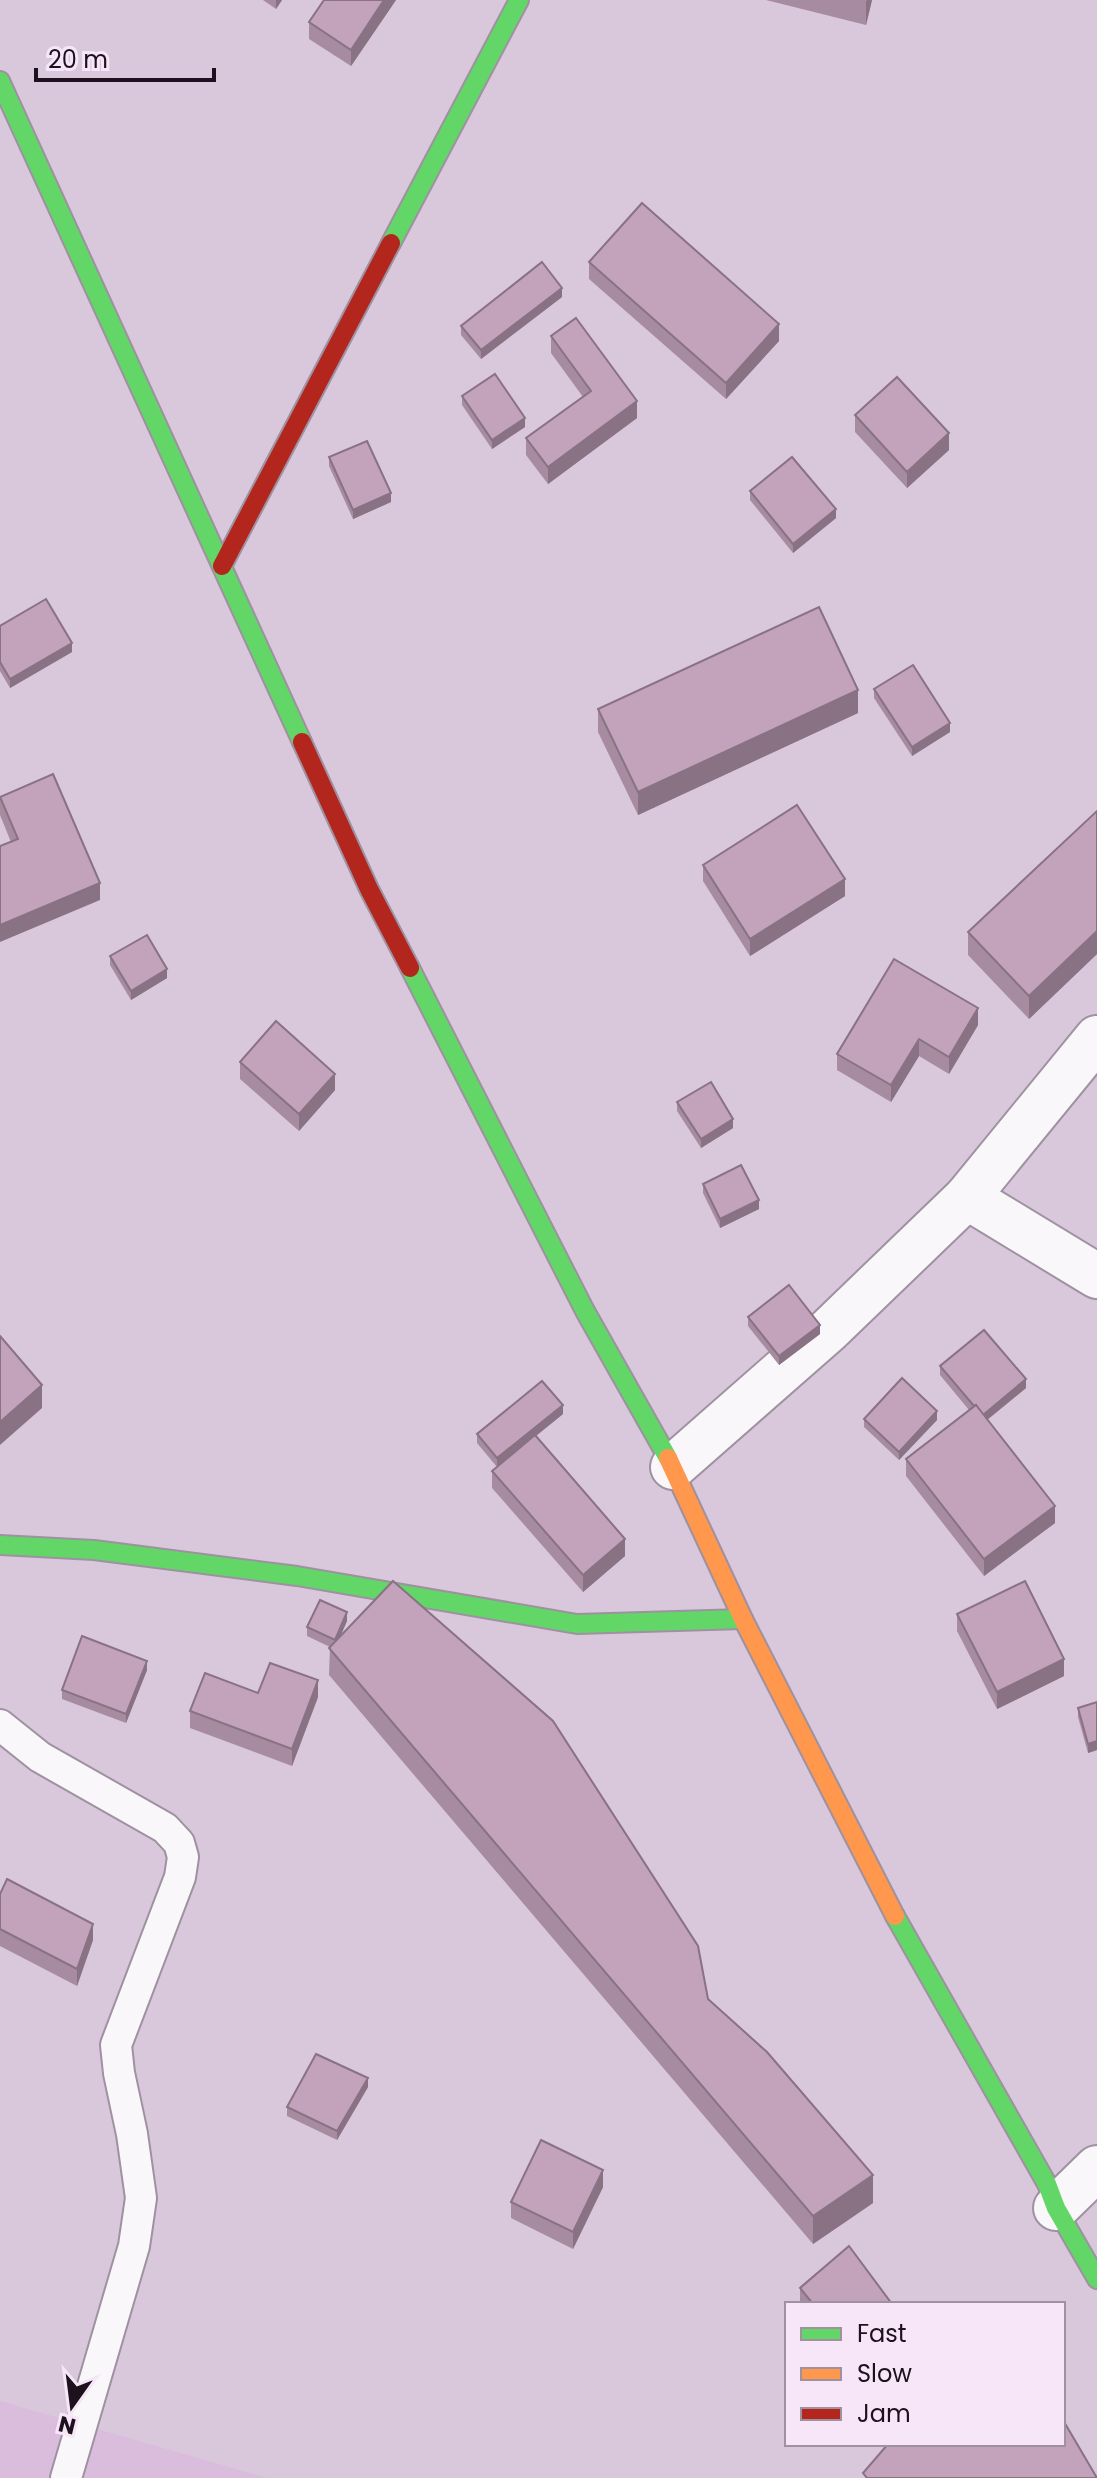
<svg xmlns="http://www.w3.org/2000/svg" width="1097" height="2478" viewBox="0 0 1097 2478" font-family="Poppins,sans-serif">
	<rect width="100%" height="100%" fill="#d9c7db"/>
	<!-- built -->
	<path fill="#dabddc" d="M0,2401L267,2478H0Z"/>
	<g fill="none" stroke-linecap="round" stroke-linejoin="round">
		<defs>
			<path id="lane" d="M0,1725L40,1757L165,1828L179,1843L183,1857L180,1877L116,2045L119,2073L132,2134L141,2198L134,2246L66,2478"/>
			<g id="street">
				<path d="M967,1197L1097,1276"/>
				<path d="M673,1467L829,1330L967,1197L1097,1038"/>
				<path d="M1056,2208L1097,2168"/>
			</g>
			<g id="fast">
				<path d="M0,81L302,742"/>
				<path d="M391,243L519,0"/>
				<path d="M410,968L585,1311L668,1458"/>
				<path d="M0,1545L94,1550L297,1576L577,1624L743,1619"/>
				<path d="M895,1916L1047,2184L1056,2208L1097,2279"/>
			</g>
			<path id="slow" d="M668,1458L743,1619L895,1916"/>
			<g id="jam">
				<path d="M222,566L391,243"/>
				<path d="M302,742L369,889L410,968"/>
			</g>
		</defs>
		<!-- lane casing -->
		<use href="#lane" stroke="#9e91a0" stroke-width="34"/>
		<!-- street casing -->
		<use href="#street" stroke="#9e91a0" stroke-width="48"/>
		<!-- fast casing -->
		<use href="#fast" stroke="#9e91a0" stroke-width="22"/>
		<!-- slow casing -->
		<use href="#slow" stroke="#9e91a0" stroke-width="22"/>
		<!-- jam casing -->
		<use href="#jam" stroke="#9e91a0" stroke-width="22"/>
		<!-- lane -->
		<use href="#lane" stroke="#f9f7fa" stroke-width="30"/>
		<!-- street -->
		<use href="#street" stroke="#f9f7fa" stroke-width="44"/>
		<!-- fast -->
		<use href="#fast" stroke="#63d668" stroke-width="18"/>
		<!-- slow -->
		<use href="#slow" stroke="#ff974d" stroke-width="18"/>
		<!-- jam -->
		<use href="#jam" stroke="#b3261e" stroke-width="18"/>
	</g>
	<!-- wall -->
	<g fill="#a78ca1">
		<path d="M263,0H282L276,9Z"/>
		<path d="M396,0L351,66L309,39V22Z"/>
		<path d="M766,0H872L866,25Z"/>
		<path d="M589,262L779,341L726,399L589,279Z"/>
		<path d="M562,297L481,359L461,335V326Z"/>
		<path d="M551,336L637,418L548,484L526,455V438L583,397L551,353Z"/>
		<path d="M462,396L525,427L492,449L462,405Z"/>
		<path d="M855,415L949,450L907,488L855,432Z"/>
		<path d="M329,457L391,502L353,519L329,466Z"/>
		<path d="M750,491L836,518L793,553L750,500Z"/>
		<path d="M0,626L72,652L10,688L0,671Z"/>
		<path d="M874,689L950,732L912,756L874,698Z"/>
		<path d="M598,709L858,713L638,815L598,732Z"/>
		<path d="M0,797L100,900L11,842L0,815Z"/>
		<path d="M1097,811V954L1029,1019L968,955V932Z"/>
		<path d="M703,865L845,896L750,956L703,881Z"/>
		<path d="M110,956L167,978L131,1000L110,965Z"/>
		<path d="M978,1025L949,1074L919,1056L891,1102L837,1070V1054Z"/>
		<path d="M240,1062L335,1090L299,1131L240,1079Z"/>
		<path d="M677,1102L733,1128L701,1148L677,1111Z"/>
		<path d="M703,1184L759,1209L720,1228L703,1193Z"/>
		<path d="M748,1317L820,1334L779,1365L748,1326Z"/>
		<path d="M940,1366L1026,1388L987,1420L1055,1523L984,1576L906,1476V1459L969,1410L940,1375Z"/>
		<path d="M563,1414L536,1436L625,1556L583,1592L492,1488V1471L497,1467L477,1443V1434Z"/>
		<path d="M864,1419L937,1420L899,1460L864,1427Z"/>
		<path d="M957,1614L1064,1676L997,1709L957,1631Z"/>
		<path d="M347,1621L340,1636L708,1999L873,2203L813,2244L329,1675L330,1647L307,1636V1627Z"/>
		<path d="M147,1670L126,1723L62,1699V1690Z"/>
		<path d="M258,1693L318,1697L292,1766L190,1728V1711Z"/>
		<path d="M1097,1702V1750L1088,1753L1078,1717V1708Z"/>
		<path d="M0,1894L93,1940L77,1986L0,1946Z"/>
		<path d="M368,2087L337,2140L287,2116V2107Z"/>
		<path d="M603,2187L573,2249L511,2218V2202Z"/>
		<path d="M800,2288L892,2304H800Z"/>
	</g>
	<!-- shaded-wall -->
	<g fill="#887283">
		<path d="M276,0H282L276,9Z"/>
		<path d="M384,0H396L351,66V50Z"/>
		<path d="M867,0H872L866,25V2Z"/>
		<path d="M562,288V297L481,359V350Z"/>
		<path d="M779,324V341L726,399V383Z"/>
		<path d="M637,401V418L548,484V467Z"/>
		<path d="M525,418V427L492,449V440Z"/>
		<path d="M949,433V450L907,488V472Z"/>
		<path d="M391,493V502L353,519V510Z"/>
		<path d="M836,509V518L793,553V544Z"/>
		<path d="M72,643V652L10,688V679Z"/>
		<path d="M858,690V713L638,815V792Z"/>
		<path d="M950,723V732L912,756V747Z"/>
		<path d="M845,879V896L750,956V939Z"/>
		<path d="M100,883V900L0,942V925Z"/>
		<path d="M1097,931V954L1029,1019V996Z"/>
		<path d="M167,969V978L131,1000V991Z"/>
		<path d="M978,1008V1025L949,1074V1057Z"/>
		<path d="M919,1039V1056L891,1102V1085Z"/>
		<path d="M335,1074V1090L299,1131V1114Z"/>
		<path d="M733,1119V1128L701,1148V1139Z"/>
		<path d="M759,1200V1209L720,1228V1219Z"/>
		<path d="M820,1325V1334L779,1365V1356Z"/>
		<path d="M1026,1379V1388L982,1424V1415Z"/>
		<path d="M42,1385V1408L0,1445V1422Z"/>
		<path d="M563,1405V1414L497,1467V1458Z"/>
		<path d="M937,1411V1420L899,1460V1452Z"/>
		<path d="M1055,1506V1523L984,1576V1559Z"/>
		<path d="M625,1539V1556L583,1592V1575Z"/>
		<path d="M347,1612V1621L335,1649V1640Z"/>
		<path d="M1064,1659V1676L997,1709V1692Z"/>
		<path d="M147,1661V1670L126,1723V1714Z"/>
		<path d="M318,1680V1697L292,1766V1749Z"/>
		<path d="M1097,1741V1750L1088,1753V1744Z"/>
		<path d="M93,1924V1940L77,1986V1969Z"/>
		<path d="M368,2078V2087L337,2140V2131Z"/>
		<path d="M603,2170V2187L573,2249V2232Z"/>
		<path d="M873,2175V2203L813,2244V2216Z"/>
	</g>
	<!-- building -->
	<g fill="#c2a3bb" stroke="#887283" stroke-width="2">
		<path d="M324,0H384L351,50L309,22Z"/>
		<path d="M642,203L779,324L726,383L589,262Z"/>
		<path d="M542,262L562,288L481,350L461,326Z"/>
		<path d="M576,318L637,401L548,467L526,438L591,391L551,336Z"/>
		<path d="M495,374L525,418L492,440L462,396Z"/>
		<path d="M897,377L949,433L907,472L855,415Z"/>
		<path d="M367,441L391,493L353,510L329,457Z"/>
		<path d="M792,457L836,509L793,544L750,491Z"/>
		<path d="M46,599L72,643L10,679L0,662V626Z"/>
		<path d="M819,607L858,690L638,792L598,709Z"/>
		<path d="M913,665L950,723L912,747L874,689Z"/>
		<path d="M53,774L100,883L0,925V846L18,839L0,797Z"/>
		<path d="M797,805L845,879L750,939L703,865Z"/>
		<path d="M1097,811V931L1029,996L968,932Z"/>
		<path d="M147,935L167,969L131,991L110,956Z"/>
		<path d="M894,959L978,1008L949,1057L919,1039L891,1085L837,1054Z"/>
		<path d="M276,1021L335,1074L299,1114L240,1062Z"/>
		<path d="M711,1082L733,1119L701,1139L677,1102Z"/>
		<path d="M741,1165L759,1200L720,1219L703,1184Z"/>
		<path d="M789,1285L820,1325L779,1356L748,1317Z"/>
		<path d="M984,1330L1026,1379L983,1415L976,1405L974,1406L940,1366Z"/>
		<path d="M0,1336L42,1385L0,1422Z"/>
		<path d="M902,1378L937,1411L899,1452L864,1419Z"/>
		<path d="M542,1381L563,1405L497,1458L477,1434Z"/>
		<path d="M976,1405L1055,1506L984,1559L906,1459Z"/>
		<path d="M535,1435L625,1539L583,1575L492,1471Z"/>
		<path d="M393,1581L553,1721L698,1946L708,1999L767,2052L873,2175L813,2216L329,1648Z"/>
		<path d="M1025,1581L1064,1659L997,1692L957,1614Z"/>
		<path d="M320,1600L347,1612L335,1640L307,1627Z"/>
		<path d="M82,1636L147,1661L126,1714L62,1690Z"/>
		<path d="M270,1663L318,1680L292,1749L190,1711L205,1673L258,1693Z"/>
		<path d="M1097,1702V1741L1088,1744L1078,1708Z"/>
		<path d="M7,1879L93,1924L77,1969L0,1929V1894Z"/>
		<path d="M316,2054L368,2078L337,2131L287,2107Z"/>
		<path d="M541,2140L603,2170L573,2232L511,2202Z"/>
		<path d="M849,2246L892,2304H813L800,2288Z"/>
		<path d="M1063,2420L1097,2478H867L863,2473L888,2444H1063Z"/>
	</g>
	<!-- legend -->
	<rect x="785" y="2302" width="280" height="144" fill="#f7e6f8" stroke="#9f91a0" stroke-width="2"/>
	<rect x="801" y="2328" width="40" height="12" fill="#63d668" stroke="#9f91a0" stroke-width="2"/>
	<text x="857" y="2342" font-size="24" fill="#1c111d">Fast</text>
	<rect x="801" y="2368" width="40" height="12" fill="#ff974d" stroke="#9f91a0" stroke-width="2"/>
	<text x="857" y="2382" font-size="24" fill="#1c111d">Slow</text>
	<rect x="801" y="2408" width="40" height="12" fill="#b3261e" stroke="#9f91a0" stroke-width="2"/>
	<text x="857" y="2422" font-size="24" fill="#1c111d">Jam</text>
	<!-- north arrow -->
	<g transform="translate(72 2406) rotate(194)" stroke="#f7e6f8" stroke-width="6" paint-order="stroke">
	<path d="M0-6L14 30L0 20L-14 30Z" fill="#1c111d"/>
	<text y="-12" font-size="22" font-weight="bold" text-anchor="middle" fill="#1c111d">N</text>
	</g>
	<!-- scale -->
	<path d="M36 68v12h178v-12" fill="none" stroke="#1c111d" stroke-width="4"/>
	<text x="48" y="68" font-size="24" fill="#1c111d" stroke="#f7e6f8" stroke-width="6" paint-order="stroke">20 m</text>
</svg>
